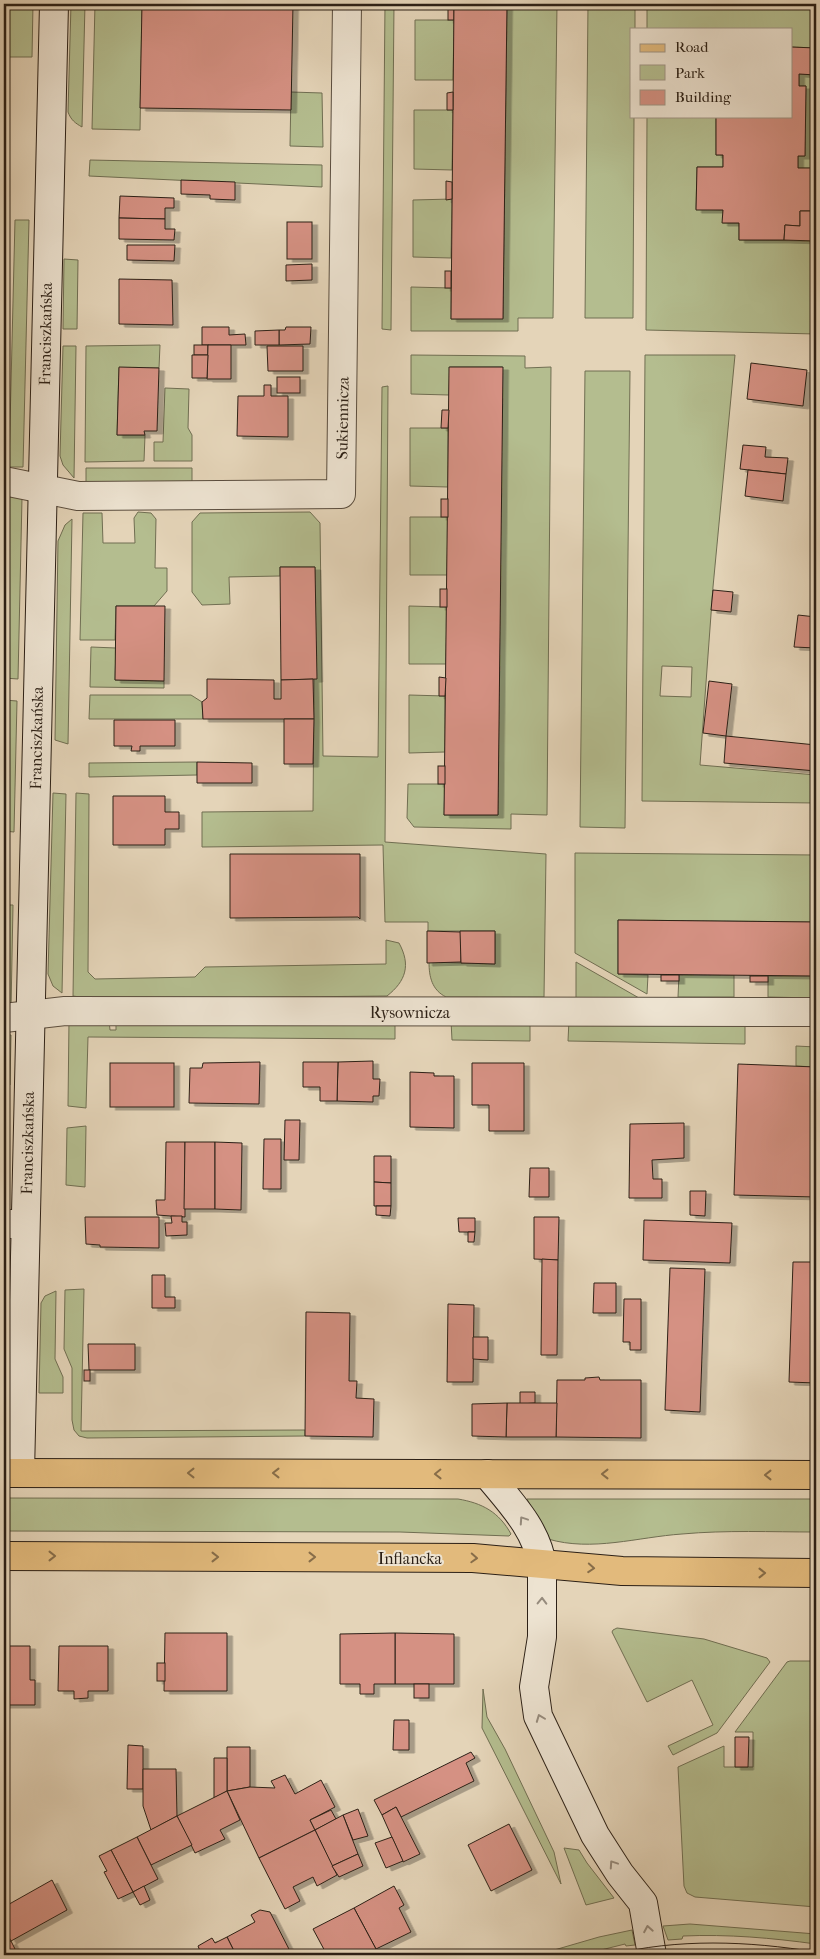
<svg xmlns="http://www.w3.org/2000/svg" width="820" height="1959" viewBox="0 0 820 1959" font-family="'IM FELL French Canon',serif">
	<defs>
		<filter id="shadow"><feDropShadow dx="5.5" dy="3" stdDeviation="0" flood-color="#0004"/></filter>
	</defs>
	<rect width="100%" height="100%" fill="#e4d4b8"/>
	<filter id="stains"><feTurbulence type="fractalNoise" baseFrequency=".004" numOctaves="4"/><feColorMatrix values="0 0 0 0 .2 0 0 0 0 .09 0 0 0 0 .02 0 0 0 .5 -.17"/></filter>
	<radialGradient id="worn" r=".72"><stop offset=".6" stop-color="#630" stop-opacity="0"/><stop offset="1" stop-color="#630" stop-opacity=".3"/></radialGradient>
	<!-- green -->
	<g fill="#b4bd8f" stroke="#706e52" fill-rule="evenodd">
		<path d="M4,4H33L32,57H6L4,47Z"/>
		<path d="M71,4H85L82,127C75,123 71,120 68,112Z"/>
		<path d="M95,4H142L140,130L92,129Z"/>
		<path d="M385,4H394L391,330L382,329Z"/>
		<path d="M507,4H557L553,318H518V331H411V287L451,288V319L503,318Z"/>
		<path d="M588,4H635V29H631V116H634L633,318H585Z"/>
		<path d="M647,4H816V48L791,47V29H647Z"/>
		<path d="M415,20H454L453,80H415Z"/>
		<path d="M799,74L816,75V168H798V156H805L806,86H799Z"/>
		<path d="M291,92L322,93L323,147L290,146Z"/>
		<path d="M414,110H453L452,170L414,169Z"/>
		<path d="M647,116H716V155H723V167H697L696,209L723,210V223H739V240L816,241V334L646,330Z"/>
		<path d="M90,160L322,165V187L89,176Z"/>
		<path d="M452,199L451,258L413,257V200Z"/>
		<path d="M15,220H29L23,467H9Z"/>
		<path d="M64,259L78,260L77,329H63Z"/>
		<path d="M160,345L159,368H119L117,435H145L144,461L85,462L86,346Z"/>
		<path d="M63,346H76L74,478L63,465L60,456Z"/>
		<path d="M411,355L525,356V368L551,367L547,815L511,814V829L414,827L407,818L408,784H445L444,815H498L502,367H450L449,395L411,394Z"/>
		<path d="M645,355H735L713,587L700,765L816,775V803L642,801ZM662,666L692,667L691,697L660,696Z"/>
		<path d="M585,371H630L625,828L580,827Z"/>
		<path d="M388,386L385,842L546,854L544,997H446C432,990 429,977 429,962L495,964V931H428V922H385L383,845L202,847V812L313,811L315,567H280V576L229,577L230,604L202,605L192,592V522L200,513L310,512L320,523L323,756L378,757L382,387Z"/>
		<path d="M165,388L189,389L188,428L192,435V461H154V442H163Z"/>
		<path d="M410,428H448V487L410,486Z"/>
		<path d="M86,468H192V484L86,482Z"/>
		<path d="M9,493L22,498L18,679L4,678Z"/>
		<path d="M138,512L151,513L156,519L155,568H167V591L154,606H116L115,640H80L83,513H102L103,543H135L134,518Z"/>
		<path d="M410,517H448L447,575H410Z"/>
		<path d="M72,519L68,744L55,740L58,541L65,525Z"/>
		<path d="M409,606L447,607L446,664H409Z"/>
		<path d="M91,647L116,648L115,680L164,681V688L90,687Z"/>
		<path d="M90,695H191L202,702L203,719H89Z"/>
		<path d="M409,695L445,696V752L409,753Z"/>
		<path d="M4,700L17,701L14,832L4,831Z"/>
		<path d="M197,762V775L89,777V763Z"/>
		<path d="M53,793L66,794L62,993L53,986L48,974Z"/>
		<path d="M76,793L89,794L88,972L95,979L195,977L205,967L386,964V940L399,943C411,965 406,981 387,996L93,999L73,996Z"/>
		<path d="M575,853L816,855V922L618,920V974L648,975L647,994L575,953Z"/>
		<path d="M4,905H13L11,1009L4,1010Z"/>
		<path d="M576,962L639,998H576Z"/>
		<path d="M679,975H734V997H678Z"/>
		<path d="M768,976H816V998L768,997Z"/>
		<path d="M116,1019L395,1020V1039L88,1037L86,1108L68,1106L69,1020H109L110,1030H116Z"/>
		<path d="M569,1020L745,1021V1044L568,1041Z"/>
		<path d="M451,1021H530V1041L452,1040Z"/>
		<path d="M4,1035H11L10,1085H4Z"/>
		<path d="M796,1046L816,1047V1067L796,1066Z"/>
		<path d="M86,1126L85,1187L66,1185L67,1128Z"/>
		<path d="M4,1157H8L7,1203L4,1205Z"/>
		<path d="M84,1289L81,1431L305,1430V1436L87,1438L79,1436L74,1430L72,1420V1368L64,1349L65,1290Z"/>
		<path d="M56,1291L55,1359L63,1377V1393H39L41,1303L45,1296Z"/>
		<path d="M4,1498L458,1499C482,1503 499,1512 511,1534L509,1536L400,1532L4,1531Z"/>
		<path d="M527,1499H816V1532C771,1532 726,1530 682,1534C638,1537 592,1552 548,1539Z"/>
		<path d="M617,1628L704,1639L767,1658L770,1662L717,1733L673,1755L668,1746L713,1725L692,1680L647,1702L612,1632L613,1630Z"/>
		<path d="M790,1661H816V1907L695,1897L687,1893L684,1886L678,1767L724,1746V1767H753V1732H735L787,1662Z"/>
		<path d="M483,1689L487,1717L505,1749L554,1852L561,1884L482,1728Z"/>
		<path d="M564,1848L579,1850L587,1863L614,1898L586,1905Z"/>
		<path d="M690,1924L816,1934V1944C772,1938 728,1934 683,1936L682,1939L668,1940L663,1926Z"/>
		<path d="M632,1930L635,1945L626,1946L625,1944L581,1955H537L599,1937Z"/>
	</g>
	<!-- building -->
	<g fill="#d59183" stroke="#2c2016" filter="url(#shadow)">
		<path d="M142,4H293L291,110L140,108Z"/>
		<rect x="448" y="4" width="6" height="16"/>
		<path d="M454,4H507L503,319H451Z"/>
		<path d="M791,47L816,48V75L799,74V86H806L805,156H798V168H815V211H800V226L785,225L784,240H739V223H722L723,210H696L697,167H723V155H716V116H791Z"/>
		<path d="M453,92V110H447V93Z"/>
		<path d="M815,168L816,241L784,240L785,225L800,226V211H815Z"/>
		<path d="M181,180L235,182V200L210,199V195L181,194Z"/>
		<path d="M446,181L452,182V199L446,200Z"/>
		<path d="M120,196L174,198V208H165V219L119,218Z"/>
		<path d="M119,218L165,219V229H175L174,240L119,239Z"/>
		<rect x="287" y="222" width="25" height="37"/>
		<path d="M127,245H175L174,261L127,260Z"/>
		<path d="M312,264V280L286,281V265Z"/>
		<rect x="445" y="271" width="6" height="17"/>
		<path d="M119,279L172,280L173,325L119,324Z"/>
		<path d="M202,327H229V335L245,334L246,345H202Z"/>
		<path d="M286,327H311L310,344L279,345V330H285Z"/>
		<path d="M279,330V345H255V331Z"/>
		<rect x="194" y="345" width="14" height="10"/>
		<path d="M208,345H231V379H207Z"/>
		<path d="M267,346H303V371H268Z"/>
		<path d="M192,355H208L207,378H192Z"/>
		<path d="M751,363L807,370L803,406L747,399Z"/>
		<path d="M119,367L159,368L157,431H144L145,435H117Z"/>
		<path d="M449,367H503L498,815H444Z"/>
		<rect x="277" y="377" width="23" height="16"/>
		<path d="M264,385H271V396H288V437L237,436L238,396H264Z"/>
		<path d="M442,410H449L448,428H441Z"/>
		<path d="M743,445L766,447L765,457L788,458L786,474L740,469Z"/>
		<path d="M748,470L786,474L783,501L745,496Z"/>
		<rect x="441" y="499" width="7" height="18"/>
		<path d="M280,567H315L317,679L281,680Z"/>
		<rect x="440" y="589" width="7" height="18"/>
		<path d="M713,590L733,592L731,612L711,610Z"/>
		<path d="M116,606H165L164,681L115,680Z"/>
		<path d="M798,615L816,617V648L794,647Z"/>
		<path d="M439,677L446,678L445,696H439Z"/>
		<path d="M207,679L274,680V699H281V680L313,679L314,719H203L202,702L207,698Z"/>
		<path d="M709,681L732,684L726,736L703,733Z"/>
		<path d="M284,719H314L313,764H284Z"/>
		<path d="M114,720H175V746H140V751H131L132,746H114Z"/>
		<path d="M726,736L816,745V771L724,763Z"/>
		<path d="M197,762L252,763V783H197Z"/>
		<rect x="438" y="766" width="7" height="18"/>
		<path d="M113,796H165V812H179V829H165V845H113Z"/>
		<path d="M230,854H360V919L358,917L230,918Z"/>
		<path d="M618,920L816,922V976L618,974Z"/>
		<path d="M427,931L461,932V962L427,963Z"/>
		<path d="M460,931H495V964L461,963Z"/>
		<rect x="661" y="975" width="18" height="6"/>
		<rect x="750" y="976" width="18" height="6"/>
		<path d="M373,1061V1079H380L379,1096H373V1102L337,1101L338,1062Z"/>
		<path d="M260,1062L259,1104L189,1103L190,1068H202L203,1063Z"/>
		<path d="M303,1062H338L337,1101H320V1087H303Z"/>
		<rect x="110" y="1063" width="64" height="44"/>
		<path d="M472,1063H524V1131H489V1105H472Z"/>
		<path d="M738,1064L816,1067V1197L734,1195Z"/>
		<path d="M410,1072L434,1073V1076H454V1128L410,1127Z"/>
		<path d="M285,1120H300L299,1160H284Z"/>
		<path d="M684,1123V1158L652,1160L653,1179H662V1198H629L630,1124Z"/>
		<path d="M264,1139H281V1189H263Z"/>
		<path d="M166,1142H185V1217L157,1215L156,1200H165Z"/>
		<path d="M185,1142H215V1209H184Z"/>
		<path d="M215,1142L242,1143L241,1210L215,1209Z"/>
		<path d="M374,1156H391V1183L374,1182Z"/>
		<path d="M530,1168H549V1197H529Z"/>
		<path d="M374,1182L391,1183V1206H374Z"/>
		<path d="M690,1191H706L705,1216L690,1215Z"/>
		<path d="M376,1206H391L390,1216L376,1215Z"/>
		<path d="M171,1216H182V1222H187V1235L166,1236L165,1223H172Z"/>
		<path d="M85,1217H159V1248L100,1247V1245L86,1244Z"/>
		<path d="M534,1217H559L558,1260L534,1259Z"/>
		<path d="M458,1218H475V1232H459Z"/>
		<path d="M644,1220L732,1223L730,1263L643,1260Z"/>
		<path d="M468,1232H475L474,1242H468Z"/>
		<path d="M542,1259L558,1260L557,1355H541Z"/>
		<path d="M793,1262H816V1383L789,1382Z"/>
		<path d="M670,1268L705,1269L700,1412L665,1410Z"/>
		<path d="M152,1275H165V1297H175V1308H152Z"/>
		<path d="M594,1283H616V1313H593Z"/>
		<path d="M624,1299H641V1350H630V1342H623Z"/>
		<path d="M448,1304L474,1305L473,1382H447Z"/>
		<path d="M306,1312L350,1313L349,1381H357L356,1398L374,1399L373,1437L305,1436Z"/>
		<path d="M473,1337H488V1360L473,1359Z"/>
		<path d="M88,1344H135V1370H89Z"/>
		<rect x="84" y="1370" width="6" height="11"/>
		<path d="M599,1377L600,1380H641V1438L556,1437L557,1380H585V1378Z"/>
		<path d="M520,1392H535V1403L520,1404Z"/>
		<path d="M507,1403H557L556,1437H506Z"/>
		<path d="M507,1403L506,1437L472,1436V1404Z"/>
		<path d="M165,1633H227V1691H164Z"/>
		<path d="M395,1633L454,1634V1684H395Z"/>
		<path d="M395,1633V1684H374V1694H360V1684H340V1634Z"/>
		<path d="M4,1646H30V1680H35V1705H4Z"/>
		<path d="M59,1646H108V1691H88V1698L74,1699V1691H58Z"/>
		<rect x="157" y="1663" width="8" height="18"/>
		<rect x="414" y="1684" width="15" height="14"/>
		<path d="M394,1720H409V1750H393Z"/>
		<path d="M735,1737H749L748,1767H735Z"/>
		<path d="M128,1745L143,1746V1789H127Z"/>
		<path d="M227,1747H250V1787L227,1791Z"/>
		<path d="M471,1752L475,1758L466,1763L474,1781L401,1817L396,1807L382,1815L374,1800Z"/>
		<path d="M214,1758H227V1791L214,1798Z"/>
		<path d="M143,1769H176L177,1816L151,1830L143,1806Z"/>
		<path d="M285,1775L295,1794L321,1780L335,1807L310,1820L315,1830L259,1858L227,1791L250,1787L275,1788L271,1781Z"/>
		<path d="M227,1791L240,1820L220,1830L225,1839L195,1853L177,1816Z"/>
		<path d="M396,1807L420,1854L403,1862L382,1815Z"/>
		<path d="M358,1809L368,1836L353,1840L343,1815Z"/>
		<path d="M331,1810L336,1819L315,1830L310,1820Z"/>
		<path d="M343,1815L358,1854L332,1866L315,1830Z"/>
		<path d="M177,1816L192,1845L151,1865L137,1837Z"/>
		<path d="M509,1824L532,1870L491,1891L468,1845Z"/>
		<path d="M315,1830L337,1875L317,1886L313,1877L293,1887L300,1901L285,1909L259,1858Z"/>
		<path d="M137,1837L158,1879L133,1892L111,1850Z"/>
		<path d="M392,1837L403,1861L386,1868L375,1843Z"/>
		<path d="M111,1850L133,1892L118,1899L104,1872L107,1871L99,1856Z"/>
		<path d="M358,1854L363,1866L339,1877L332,1866Z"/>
		<path d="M52,1880L67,1910L11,1941L4,1928V1907Z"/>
		<path d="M144,1886L150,1900L140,1905L133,1892Z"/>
		<path d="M394,1886L404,1905L399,1908L411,1932L376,1949L354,1908Z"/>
		<path d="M354,1908L376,1949L363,1955H327L313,1929Z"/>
		<path d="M260,1910L270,1912L292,1955H236L227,1937L255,1922L251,1915Z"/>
		<path d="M227,1937L236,1955H191L200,1951L198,1946L212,1938L215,1943Z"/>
		<path d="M11,1941L18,1955H4V1945Z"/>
	</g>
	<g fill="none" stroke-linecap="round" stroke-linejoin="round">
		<defs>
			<g id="street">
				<path d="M4,481L78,496L341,494L347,4"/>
				<path d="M4,1018L65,1011L816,1012"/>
				<path d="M4,1224H25"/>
			</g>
			<g id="secondary">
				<path d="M20,1473L54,4"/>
				<path d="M487,1474C509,1501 537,1529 542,1565V1637L534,1687L538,1716L595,1835L620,1874L643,1903L652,1955"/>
			</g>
			<g id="primary">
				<path d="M4,1473L816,1475"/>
				<path d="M4,1556L473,1558L622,1571L816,1573"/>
			</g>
		</defs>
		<!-- street casing -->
		<use href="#street" stroke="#5a4d3e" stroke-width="30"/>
		<!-- secondary casing -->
		<use href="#secondary" stroke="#2c2016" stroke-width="30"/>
		<!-- primary casing -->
		<use href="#primary" stroke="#2c2016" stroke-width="30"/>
		<!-- street -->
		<use href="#street" stroke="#ede3d1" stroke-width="28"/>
		<!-- secondary -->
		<use href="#secondary" stroke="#ede3d1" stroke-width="28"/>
		<!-- primary -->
		<use href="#primary" stroke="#e2ba7c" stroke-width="28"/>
		<!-- tram -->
		<path stroke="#2c2016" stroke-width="1" d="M610,1955C678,1938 748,1941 816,1952"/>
	</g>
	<!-- one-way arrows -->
	<defs><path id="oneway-chevron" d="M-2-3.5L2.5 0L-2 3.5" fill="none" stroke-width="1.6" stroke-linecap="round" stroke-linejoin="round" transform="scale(1.25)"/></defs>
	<g stroke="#876d49">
		<use href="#oneway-chevron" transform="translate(191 1473) rotate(180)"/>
		<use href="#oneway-chevron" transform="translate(276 1473) rotate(-180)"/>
		<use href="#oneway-chevron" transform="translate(438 1474) rotate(179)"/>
		<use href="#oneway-chevron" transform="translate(605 1474) rotate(-180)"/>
		<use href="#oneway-chevron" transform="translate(768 1475) rotate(180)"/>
		<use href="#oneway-chevron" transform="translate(52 1556)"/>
		<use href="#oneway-chevron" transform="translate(215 1557)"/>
		<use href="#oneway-chevron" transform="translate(312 1557)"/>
		<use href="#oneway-chevron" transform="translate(474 1558) rotate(3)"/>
		<use href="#oneway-chevron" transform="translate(591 1568) rotate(4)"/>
		<use href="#oneway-chevron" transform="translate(762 1573)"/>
	</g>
	<g stroke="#968b7d">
		<use href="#oneway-chevron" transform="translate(523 1520) rotate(-124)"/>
		<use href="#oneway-chevron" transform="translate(542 1601) rotate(-89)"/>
		<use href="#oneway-chevron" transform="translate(540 1718) rotate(-111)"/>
		<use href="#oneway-chevron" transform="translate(613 1864) rotate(-124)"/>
		<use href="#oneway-chevron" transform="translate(648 1929) rotate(-100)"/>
	</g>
	<g text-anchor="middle" stroke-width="4" stroke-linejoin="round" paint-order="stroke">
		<!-- street labels -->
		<g font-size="16" fill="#2c2016" stroke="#ede3d1">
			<text transform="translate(45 334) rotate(-89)" y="6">Franciszkańska</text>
			<text transform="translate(342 418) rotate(-89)" y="6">Sukiennicza</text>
			<text transform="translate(36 738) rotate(-89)" y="6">Franciszkańska</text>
			<text x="410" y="1018">Rysownicza</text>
			<text transform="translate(27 1143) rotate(-89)" y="6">Franciszkańska</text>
			<text x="410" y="1564">Inflancka</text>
		</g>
	</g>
	<!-- margin -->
	<rect width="820" height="1959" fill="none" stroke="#e4d4b8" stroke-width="20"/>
	<rect x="5" y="5" width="810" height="1949" fill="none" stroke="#2c2016" stroke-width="2.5"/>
	<rect x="10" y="10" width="800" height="1939" fill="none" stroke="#2c2016"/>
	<!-- legend -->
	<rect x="630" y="28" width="162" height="90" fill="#ede3d1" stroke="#a09586"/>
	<rect x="640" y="44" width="25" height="8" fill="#e2ba7c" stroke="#a09586"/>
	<text x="675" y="52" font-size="15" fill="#2c2016">Road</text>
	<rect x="640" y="65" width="25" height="15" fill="#b4bd8f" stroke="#a09586"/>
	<text x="675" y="78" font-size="15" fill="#2c2016">Park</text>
	<rect x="640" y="90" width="25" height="15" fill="#d59183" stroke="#a09586"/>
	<text x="675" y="102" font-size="15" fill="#2c2016">Building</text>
	<rect width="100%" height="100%" filter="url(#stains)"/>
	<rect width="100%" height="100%" fill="url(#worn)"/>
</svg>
